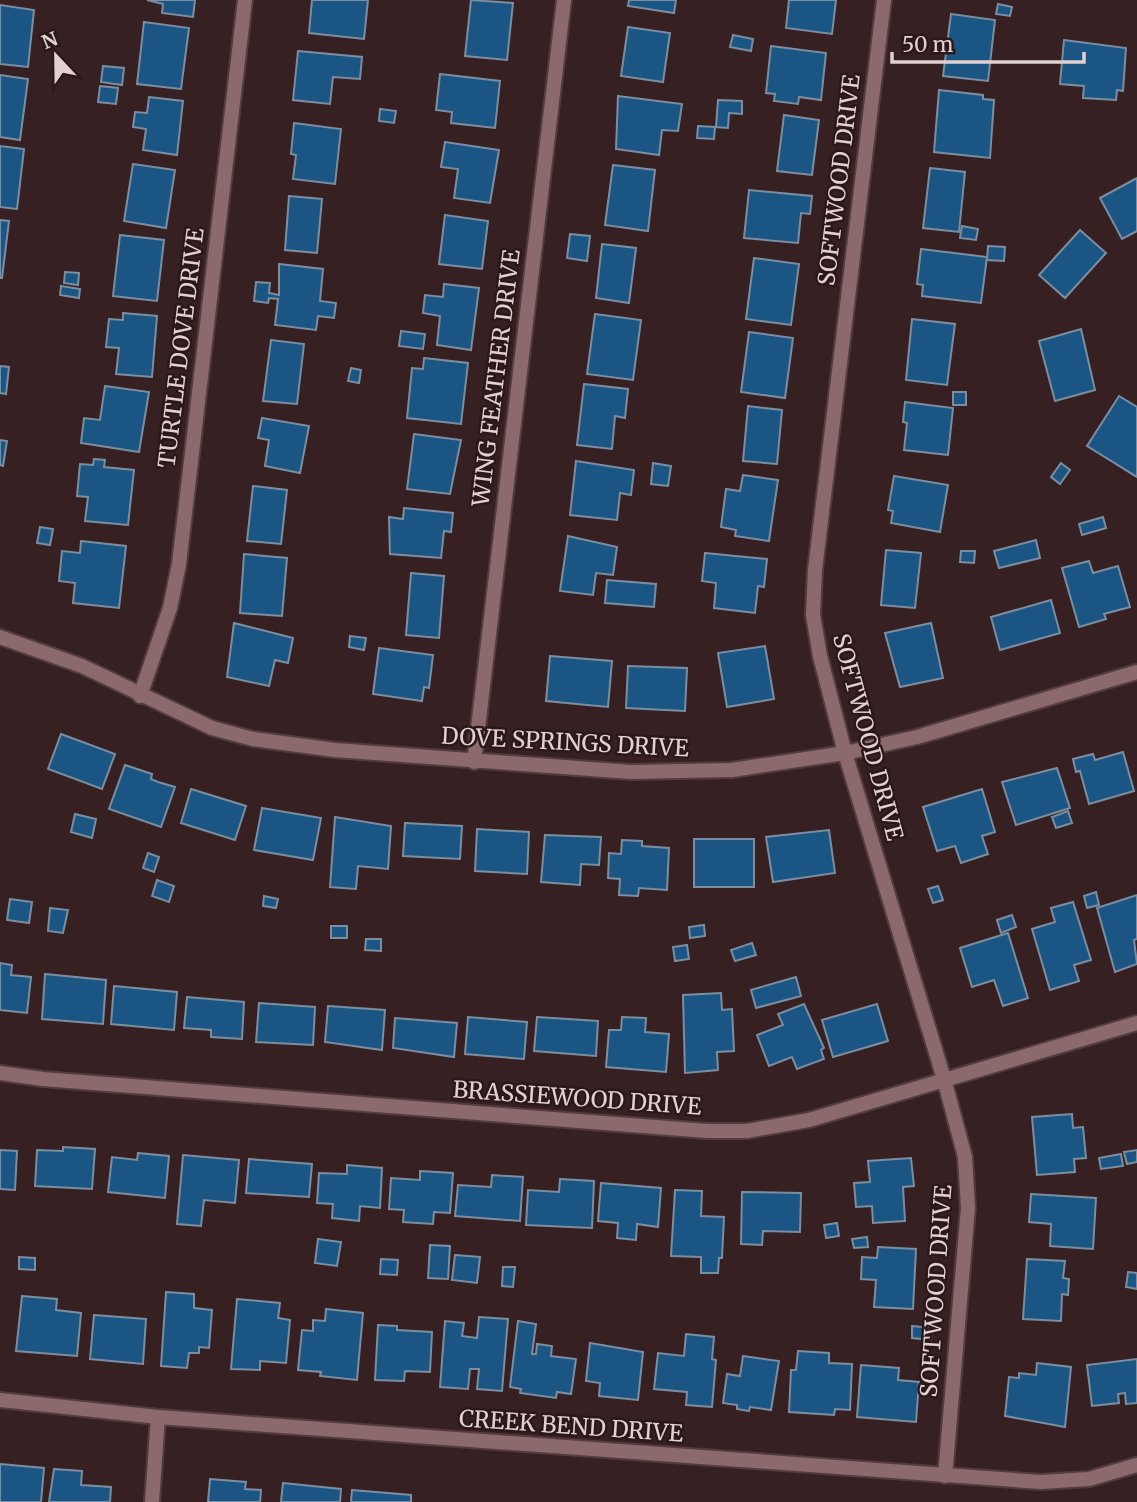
<svg xmlns="http://www.w3.org/2000/svg" width="1137" height="1502" viewBox="0 0 1137 1502" font-family="Merriweather,serif">
	<rect width="100%" height="100%" fill="#372022"/>
	<!-- building -->
	<g fill="#1a5583" stroke="#7b8ea0" stroke-width="2">
		<path d="M147,0H195L193,17L162,13L163,4Z"/>
		<path d="M312,0H368L364,39L309,33Z"/>
		<path d="M471,0L513,3L507,60L465,56Z"/>
		<path d="M629,0H676L674,13L628,6Z"/>
		<path d="M789,0H836L832,34L786,28Z"/>
		<path d="M998,4L1012,7L1010,16L996,14Z"/>
		<path d="M0,5L34,10L28,67L0,64Z"/>
		<path d="M951,14L995,20L988,81L943,76Z"/>
		<path d="M144,22L189,28L181,89L137,84Z"/>
		<path d="M628,27L670,33L663,82L621,76Z"/>
		<path d="M733,35L753,39L751,51L730,47Z"/>
		<path d="M1064,40L1126,48L1123,91L1117,90L1116,100L1083,98L1084,86L1060,84Z"/>
		<path d="M771,46L826,53L821,100L799,97L798,104L774,101L775,94L766,93Z"/>
		<path d="M298,51L362,57L360,79L333,77L330,104L293,100Z"/>
		<path d="M103,66L124,68L122,85L101,82Z"/>
		<path d="M440,74L500,81L495,128L451,123L452,112L436,110Z"/>
		<path d="M0,75L28,79L20,140L0,137Z"/>
		<path d="M100,86L118,88L116,104L98,102Z"/>
		<path d="M939,90L983,95V99L994,100L990,158L934,152Z"/>
		<path d="M618,96L682,104L678,131L662,130L659,155L616,149Z"/>
		<path d="M149,97L183,101L177,155L143,150L146,129L133,127L135,112L147,113Z"/>
		<path d="M718,100L742,101V114L729,113L728,128L716,127Z"/>
		<path d="M380,109L396,111L394,123L379,121Z"/>
		<path d="M784,115L819,120L812,175L777,171Z"/>
		<path d="M294,123L341,129L335,184L293,179L296,155L291,154Z"/>
		<path d="M698,126L715,127L714,139L697,138Z"/>
		<path d="M445,142L499,150L490,203L454,198L458,169L441,167Z"/>
		<path d="M0,146L24,149L17,209L0,207Z"/>
		<path d="M133,164L175,170L166,228L124,221Z"/>
		<path d="M613,165L655,170L648,231L605,225Z"/>
		<path d="M930,168L965,172L959,232L923,228Z"/>
		<path d="M1137,178V231L1122,239L1100,198Z"/>
		<path d="M749,190L812,196L810,214L801,213L798,243L744,238Z"/>
		<path d="M289,196L322,199L317,253L285,250Z"/>
		<path d="M445,215L488,221L482,269L439,264Z"/>
		<path d="M0,220L9,221L2,278H0Z"/>
		<path d="M962,226L978,229L976,240L960,238Z"/>
		<path d="M1080,230L1106,253L1065,298L1039,275Z"/>
		<path d="M570,234L590,236L587,261L567,258Z"/>
		<path d="M120,235L164,240L157,301L113,296Z"/>
		<path d="M602,244L636,248L629,303L596,298Z"/>
		<path d="M988,246L1005,247L1004,261L987,260Z"/>
		<path d="M921,249L987,257L981,303L922,296L923,285L917,284Z"/>
		<path d="M754,258L799,264L791,325L746,319Z"/>
		<path d="M279,264L323,269L320,301L336,303L334,318L318,316L316,330L275,325L278,299L269,298L268,303L254,301L256,282L270,283L269,293L279,295Z"/>
		<path d="M65,272L79,273L78,285L64,283Z"/>
		<path d="M444,284L479,288L471,350L437,345L440,316L423,313L425,295L443,297Z"/>
		<path d="M61,286L80,289L79,298L60,295Z"/>
		<path d="M123,313L157,316L152,377L116,374L119,348L106,347L109,319L123,320Z"/>
		<path d="M595,314L641,320L633,380L587,374Z"/>
		<path d="M912,319L955,324L947,385L906,380Z"/>
		<path d="M1081,329L1095,390L1055,401L1039,341Z"/>
		<path d="M401,331L425,334L423,349L399,346Z"/>
		<path d="M749,332L793,338L785,398L741,392Z"/>
		<path d="M271,340L304,344L297,404L263,401Z"/>
		<path d="M424,358L468,363L461,424L407,418L412,368L423,369Z"/>
		<path d="M0,366L9,367L6,394L0,393Z"/>
		<path d="M351,368L361,370L359,383L348,381Z"/>
		<path d="M584,384L628,389L625,418L615,416L612,449L577,445Z"/>
		<path d="M105,386L149,392L139,452L81,443L84,418L100,420Z"/>
		<rect x="953" y="392" width="13" height="13"/>
		<path d="M1119,396L1137,407V477L1087,446Z"/>
		<path d="M905,402L953,408L948,455L904,450L907,423L903,422Z"/>
		<path d="M748,406L782,410L777,464L743,461Z"/>
		<path d="M262,418L309,426L300,473L265,466L269,440L258,438Z"/>
		<path d="M414,434L461,440L450,494L407,489Z"/>
		<path d="M0,440L7,441L3,466L0,465Z"/>
		<path d="M94,459L105,460L104,467L134,470L128,525L85,521L88,497L77,496L80,464L93,465Z"/>
		<path d="M576,461L634,470L631,495L620,493L617,520L570,515Z"/>
		<path d="M653,463L671,466L668,486L651,484Z"/>
		<path d="M1061,463L1070,470L1060,484L1051,477Z"/>
		<path d="M743,475L778,480L769,541L735,536L736,530L721,527L726,489L740,491Z"/>
		<path d="M894,476L948,485L940,532L891,523L893,511L888,510Z"/>
		<path d="M253,486L287,490L281,544L247,541Z"/>
		<path d="M404,508L453,513L451,532L444,531L441,558L390,554L389,517L403,519Z"/>
		<path d="M1103,517L1106,528L1082,535L1079,524Z"/>
		<path d="M40,527L53,529L50,545L37,543Z"/>
		<path d="M568,536L617,547L613,575L596,573L593,595L560,591Z"/>
		<path d="M1036,540L1040,558L999,568L994,551Z"/>
		<path d="M81,541L126,546L119,608L73,603L75,583L59,581L62,551L80,553Z"/>
		<path d="M886,550L921,553L915,608L881,605Z"/>
		<path d="M961,551H975L974,563L960,562Z"/>
		<path d="M705,553L767,559L764,587L758,586L755,613L714,608L716,583L702,581Z"/>
		<path d="M244,554L287,558L282,616L240,613Z"/>
		<path d="M1089,561L1093,573L1118,566L1130,607L1104,614L1106,619L1079,627L1062,568Z"/>
		<path d="M411,573L444,576L439,638L406,635Z"/>
		<path d="M607,580L656,584L654,607L605,603Z"/>
		<path d="M1051,600L1060,633L1000,650L991,617Z"/>
		<path d="M234,623L293,638L288,663L275,660L269,686L227,677Z"/>
		<path d="M931,623L943,678L900,687L885,633Z"/>
		<path d="M350,636L366,638L364,650L349,647Z"/>
		<path d="M765,646L774,699L727,707L718,653Z"/>
		<path d="M379,648L433,655L429,688L424,687L422,701L373,694Z"/>
		<path d="M550,656L612,661L608,707L546,701Z"/>
		<path d="M628,666L687,668L685,711L626,708Z"/>
		<path d="M61,734L115,754L102,789L48,769Z"/>
		<path d="M1123,752L1134,791L1089,804L1080,771L1076,772L1073,759L1093,754L1095,760Z"/>
		<path d="M125,765L152,774L151,779L158,782L175,787L161,827L109,809Z"/>
		<path d="M1057,768L1070,808L1016,825L1002,782Z"/>
		<path d="M191,789L246,806L235,840L181,823Z"/>
		<path d="M982,789L995,832L982,836L988,854L961,863L955,846L937,851L923,807Z"/>
		<path d="M262,808L321,818L313,860L254,850Z"/>
		<path d="M1068,811L1072,823L1056,828L1052,817Z"/>
		<path d="M75,814L96,819L92,838L71,832Z"/>
		<path d="M335,817L391,826L388,869L358,866L356,889L330,887Z"/>
		<path d="M405,823L462,826L460,859L403,856Z"/>
		<path d="M477,829L529,832L527,874L475,871Z"/>
		<path d="M829,830L835,873L773,882L766,837Z"/>
		<path d="M545,835L601,837L599,865L581,864L580,885L541,882Z"/>
		<rect x="694" y="839" width="60" height="48"/>
		<path d="M622,840L642,841V846L669,848L667,890L639,888L638,896L619,895L620,879L608,878L609,853L621,854Z"/>
		<path d="M148,853L159,857L154,872L143,868Z"/>
		<path d="M157,880L174,886L169,902L152,896Z"/>
		<path d="M938,886L943,900L933,903L928,889Z"/>
		<path d="M1096,892L1099,905L1087,908L1084,896Z"/>
		<path d="M1137,895V939L1134,940L1137,964L1115,972L1097,908Z"/>
		<path d="M264,896L278,899L276,908L263,906Z"/>
		<path d="M10,899L32,902L29,923L7,920Z"/>
		<path d="M1073,902L1091,960L1074,965L1079,981L1050,990L1032,929L1055,922L1051,908Z"/>
		<path d="M50,908L68,910L63,933L48,931Z"/>
		<path d="M1012,915L1016,927L1001,933L997,920Z"/>
		<path d="M704,925L705,936L690,938L689,927Z"/>
		<rect x="331" y="926" width="16" height="12"/>
		<path d="M1008,933L1028,998L1003,1006L994,980L972,987L960,948Z"/>
		<path d="M366,939H381V951L365,950Z"/>
		<path d="M752,943L756,955L735,961L731,950Z"/>
		<path d="M687,945L689,959L675,961L673,947Z"/>
		<path d="M0,963L12,965L11,975L31,977L27,1013L0,1010Z"/>
		<path d="M45,974L106,980L103,1024L42,1019Z"/>
		<path d="M796,977L801,996L756,1008L751,990Z"/>
		<path d="M114,986L177,992L174,1030L111,1024Z"/>
		<path d="M721,993L722,1010L732,1009L734,1051L717,1052L718,1070L685,1073L683,995Z"/>
		<path d="M187,997L244,1002L242,1039L211,1037V1030L184,1028Z"/>
		<path d="M259,1003L315,1007L313,1045L256,1042Z"/>
		<path d="M804,1004L824,1048L821,1050L824,1059L797,1069L792,1057L769,1066L757,1035L783,1025L778,1014Z"/>
		<path d="M877,1004L888,1041L833,1057L822,1020Z"/>
		<path d="M328,1006L385,1010L382,1050L325,1042Z"/>
		<path d="M468,1017L527,1022L524,1059L465,1054Z"/>
		<path d="M537,1017L598,1021L596,1056L534,1051Z"/>
		<path d="M622,1017L646,1018L645,1032L669,1034L666,1072L606,1067L609,1030H621Z"/>
		<path d="M395,1018L457,1023L454,1057L393,1048Z"/>
		<path d="M1072,1114L1073,1128L1083,1127L1086,1158L1074,1159L1075,1172L1037,1175L1032,1117Z"/>
		<path d="M63,1147L95,1149L92,1189L35,1186L37,1150L63,1151Z"/>
		<path d="M0,1150L17,1151L15,1190L0,1189Z"/>
		<path d="M1137,1150V1162L1127,1164L1124,1152Z"/>
		<path d="M138,1153L169,1156L165,1198L108,1192L112,1157L137,1160Z"/>
		<path d="M1121,1154L1123,1166L1101,1169L1099,1158Z"/>
		<path d="M183,1155L239,1160L235,1203L204,1200L201,1226L177,1224Z"/>
		<path d="M911,1158L914,1186L903,1187L905,1221L873,1223L872,1206L856,1207L854,1183L870,1182L868,1161Z"/>
		<path d="M249,1159L312,1164L309,1197L246,1193Z"/>
		<path d="M347,1165L382,1168L380,1208L360,1206L359,1221L332,1218L333,1204L317,1203L319,1173L347,1174Z"/>
		<path d="M420,1171L453,1173L450,1213L434,1212L433,1224L403,1222L404,1210L389,1209L391,1178L420,1180Z"/>
		<path d="M492,1175L523,1177L520,1221L455,1216L458,1185L491,1187Z"/>
		<path d="M560,1179L594,1181L592,1228L526,1225L528,1190L559,1192Z"/>
		<path d="M601,1183L661,1188L658,1227L637,1224L636,1240L617,1238L618,1223L598,1221Z"/>
		<path d="M675,1190L702,1191L701,1216L724,1217L722,1258H719L718,1273H701V1257L671,1256Z"/>
		<path d="M742,1192L801,1193L800,1232L763,1231L762,1245L741,1244Z"/>
		<path d="M1031,1194L1096,1198L1093,1249L1050,1246L1051,1224L1029,1222Z"/>
		<path d="M837,1223L839,1236L826,1238L824,1225Z"/>
		<path d="M867,1237L868,1247L854,1248L852,1239Z"/>
		<path d="M318,1239L341,1242L337,1266L315,1263Z"/>
		<path d="M430,1245L450,1246L448,1279L428,1278Z"/>
		<path d="M878,1247L916,1249L913,1309L874,1307L876,1280L861,1279L862,1257L877,1258Z"/>
		<path d="M455,1255L480,1257L477,1283L452,1280Z"/>
		<path d="M19,1257L35,1258V1270L19,1269Z"/>
		<path d="M381,1259L398,1260L397,1275L380,1274Z"/>
		<path d="M1027,1259L1065,1261L1063,1278L1069,1279L1068,1295L1062,1294L1061,1321L1023,1319Z"/>
		<path d="M503,1267H515L513,1287L502,1286Z"/>
		<path d="M1128,1272L1137,1273V1289L1126,1287Z"/>
		<path d="M166,1292L194,1294V1308L212,1310L209,1348L199,1347V1353H189L187,1368L161,1366Z"/>
		<path d="M22,1296L57,1299L56,1310L81,1313L77,1356L16,1351Z"/>
		<path d="M237,1299L280,1303L278,1318L290,1320L286,1363L260,1361V1370L231,1369Z"/>
		<path d="M326,1309L363,1313L357,1380L320,1376L321,1372L298,1370L302,1330L313,1331V1320L325,1321Z"/>
		<path d="M94,1315L146,1319L143,1364L90,1359Z"/>
		<path d="M479,1317L508,1319L502,1391L477,1389L479,1369H470L468,1389L440,1387L445,1321L464,1323L462,1336L477,1338Z"/>
		<path d="M518,1321L536,1324L532,1354H536L537,1344L552,1346L551,1356L576,1359L571,1394L557,1392L556,1398L520,1393L521,1389L510,1387Z"/>
		<path d="M378,1325L397,1326V1330L432,1332L430,1372L405,1371L404,1381L375,1380Z"/>
		<path d="M912,1326L932,1328L931,1340L912,1338Z"/>
		<path d="M686,1334L714,1337L712,1359L716,1360L712,1407L686,1405L687,1392L654,1389L658,1353L684,1356Z"/>
		<path d="M590,1343L643,1352L638,1400L599,1396L600,1383L586,1381Z"/>
		<path d="M798,1351L829,1353V1363L852,1364L850,1410L835,1409L834,1415L789,1412L791,1370H796Z"/>
		<path d="M743,1356L779,1361L771,1410L750,1407L749,1411L737,1409V1405L723,1403L727,1374L740,1376Z"/>
		<path d="M1137,1359V1403L1126,1404L1125,1393L1118,1394L1119,1403L1092,1406L1087,1365Z"/>
		<path d="M1037,1363L1071,1367L1065,1427L1005,1416L1009,1377L1019,1378V1373L1036,1375Z"/>
		<path d="M861,1365L899,1368L898,1380L919,1382L916,1422L857,1417Z"/>
		<path d="M0,1464L44,1468L41,1502H0Z"/>
		<path d="M54,1469L82,1471L81,1485L111,1487L110,1502H49Z"/>
		<path d="M210,1479L246,1482L245,1489L261,1490L260,1502H208Z"/>
		<path d="M283,1483L341,1489L340,1502H281Z"/>
		<path d="M352,1490L411,1495V1502H351Z"/>
	</g>
	<g fill="none" stroke-linecap="round" stroke-linejoin="round">
		<defs>
			<g id="minor">
				<path d="M884,0L815,570L813,615L820,656L845,753L944,1079L965,1157L968,1208L945,1476"/>
				<path d="M140,696L170,608L179,564L245,0"/>
				<path d="M474,762L564,0"/>
				<path d="M0,1073L43,1079L707,1131H747L809,1120L1137,1023"/>
				<path d="M0,1400L158,1417L1041,1482L1089,1479L1137,1465"/>
				<path d="M152,1502L158,1417"/>
			</g>
			<path id="tertiary" d="M0,637L82,666L212,728L253,739L335,750L631,772L732,770L845,753L917,737L1137,672"/>
		</defs>
		<!-- minor casing -->
		<use href="#minor" stroke="#523c3e" stroke-width="18"/>
		<!-- tertiary casing -->
		<use href="#tertiary" stroke="#523c3e" stroke-width="18"/>
		<!-- minor -->
		<use href="#minor" stroke="#8b696c" stroke-width="14"/>
		<!-- tertiary -->
		<use href="#tertiary" stroke="#8b696c" stroke-width="14"/>
	</g>
	<g text-anchor="middle" stroke-width="5" stroke-linejoin="round" paint-order="stroke">
		<!-- street labels -->
		<g font-size="23" fill="#e1d1d2" stroke="#2c1719">
			<text transform="translate(839 180) rotate(-83)" y="8">SOFTWOOD DRIVE</text>
			<text transform="translate(181 348) rotate(-83)" y="8">TURTLE DOVE DRIVE</text>
			<text transform="translate(496 378) rotate(-83)" y="8">WING FEATHER DRIVE</text>
			<text transform="translate(868 737) rotate(75)" y="8">SOFTWOOD DRIVE</text>
			<text transform="translate(565 742) rotate(3)" y="8">DOVE SPRINGS DRIVE</text>
			<text transform="translate(577 1098) rotate(4)" y="8">BRASSIEWOOD DRIVE</text>
			<text transform="translate(936 1291) rotate(-86)" y="8">SOFTWOOD DRIVE</text>
			<text transform="translate(571 1426) rotate(4)" y="8">CREEK BEND DRIVE</text>
		</g>
	</g>
	<!-- north arrow -->
	<g transform="translate(56 56) rotate(338)" stroke="#2c1719" stroke-width="5" paint-order="stroke">
	<path d="M0-5L12 26L0 18L-12 26Z" fill="#e1d1d2"/>
	<text y="-10" font-size="19" font-weight="bold" text-anchor="middle" fill="#e1d1d2">N</text>
	</g>
	<!-- scale -->
	<path d="M892 52v10h192v-10" fill="none" stroke="#e1d1d2" stroke-width="3.5"/>
	<text x="902" y="52" font-size="21" fill="#e1d1d2" stroke="#2c1719" stroke-width="5" paint-order="stroke">50 m</text>
</svg>
